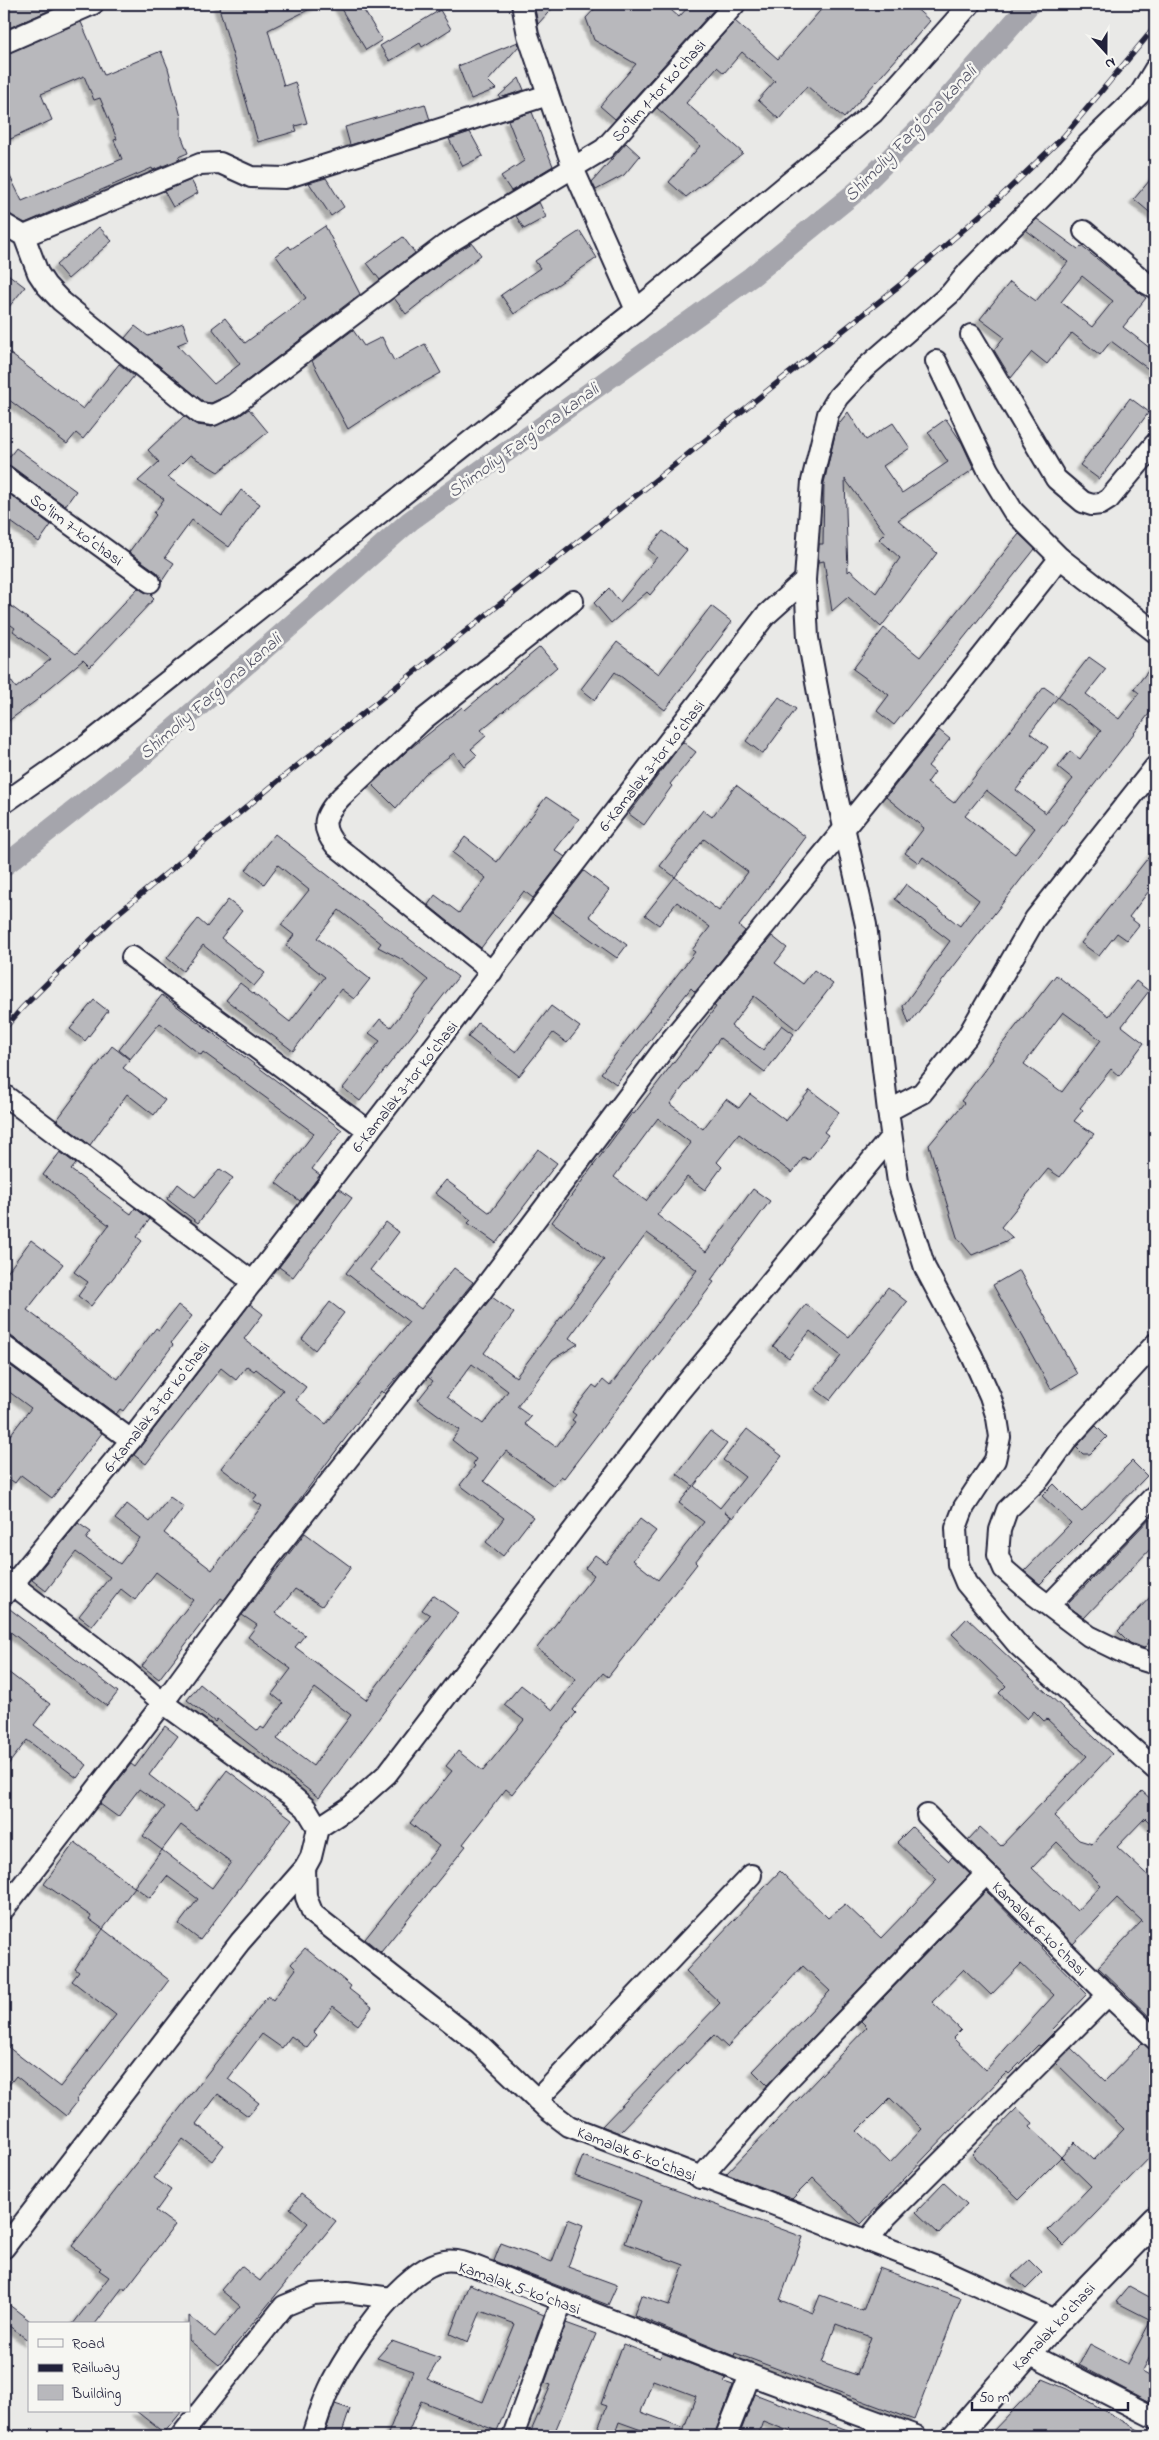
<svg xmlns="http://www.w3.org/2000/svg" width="1159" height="2440" viewBox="0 0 1159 2440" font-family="'Indie Flower',sans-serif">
	<defs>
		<filter id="shadow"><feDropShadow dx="-4.5" dy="4.5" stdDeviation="1" flood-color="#0004"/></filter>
	</defs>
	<rect width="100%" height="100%" fill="#e9e9e7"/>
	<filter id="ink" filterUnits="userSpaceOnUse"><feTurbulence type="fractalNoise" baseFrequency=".02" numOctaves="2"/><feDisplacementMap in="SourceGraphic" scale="10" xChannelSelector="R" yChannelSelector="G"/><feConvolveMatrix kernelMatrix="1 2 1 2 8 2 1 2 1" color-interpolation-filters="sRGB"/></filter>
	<g filter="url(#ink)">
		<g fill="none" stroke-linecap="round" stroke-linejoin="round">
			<!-- canal -->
			<path stroke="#a5a5ac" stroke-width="21" d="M4,866L137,761L410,521L751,277L857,191L931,117L1030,4"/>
		</g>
		<!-- building -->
		<g fill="#b8b8bc" stroke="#22223b" fill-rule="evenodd" filter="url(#shadow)">
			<path d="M6,4H64L4,30V14L9,12Z"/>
			<path d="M218,4H320L268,30L284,86L295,82L307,123L295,126L297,131L258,142Z"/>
			<path d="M338,4H360L382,40L366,50Z"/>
			<path d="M534,4H556L538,24Z"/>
			<path d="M599,4H664L679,17L691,4L718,5L615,119L600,106L636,64L594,40L586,18Z"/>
			<path d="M826,4H911L930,21L844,118L807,86L779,119L758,100L775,81L742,52L724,73L717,67L686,103L743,153L686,197L669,182L700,146L657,108L735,21L778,59Z"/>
			<path d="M440,10L451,29L422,47L420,43L390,61L380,46Z"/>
			<path d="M81,22L104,75L161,51L168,68L181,117V135L188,153L178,157L180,159L153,170L152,168L25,223L4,212V164L22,201L122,159L114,140L117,139L100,98L94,100L84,76L41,94L52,120L4,142V55Z"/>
			<path d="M518,42L519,46L488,81L496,89L471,99L458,66Z"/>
			<path d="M519,78L524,90L500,98L499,96Z"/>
			<path d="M425,104L430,120L350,145L345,127Z"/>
			<path d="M532,112L553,166L511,191L501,176L524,161L508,120Z"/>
			<path d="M470,132L483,156L463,166L449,139Z"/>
			<path d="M626,143L640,156L624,175L596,190L592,182Z"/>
			<path d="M1155,174V217L1134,199Z"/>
			<path d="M326,178L344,207L331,216L309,183Z"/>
			<path d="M191,180L198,193L173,207L164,191Z"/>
			<path d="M539,202L546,217L524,229L516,216Z"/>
			<path d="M1037,219L1078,249L1081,246L1146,298L1123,327L1155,352V374L1111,341L1100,355L1072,333L1047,364L1032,352L1011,378L994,350L1004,337L980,319L1010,282L1036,301L1068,262L1026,230ZM1082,276L1113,301L1092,327L1061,302Z"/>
			<path d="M325,226L360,294L228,395L211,403L204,402L125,338L135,326L148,336L183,323L189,340L177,345L214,384L240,364L212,328L225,318L245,343L306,298L276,256L289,246L291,249Z"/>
			<path d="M99,227L112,241L68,279L56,265Z"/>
			<path d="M580,231L597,258L514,314L501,295L540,268L535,261Z"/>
			<path d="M403,237L415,253L380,280L367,263Z"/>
			<path d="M472,243L481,255L406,314L394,298L452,255Z"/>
			<path d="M4,271L25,287L4,313Z"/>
			<path d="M353,330L364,346L382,337L394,361L425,344L441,373L395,398L348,429L312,361Z"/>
			<path d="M4,349L83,409L119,364L134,376L83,439L76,433L67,444L4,396Z"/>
			<path d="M1130,398L1149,412L1099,479L1080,465Z"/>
			<path d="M249,409L268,432L218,472L190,455L168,477L222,516L241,490L260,504L229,547L192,520L165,557L174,563L162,581L157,572L129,552L156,515L154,513L164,499L138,481L159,462L148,450L184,416L197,425L212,427L239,416Z"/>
			<path d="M848,412L866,440L893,423L910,448L883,466L902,493L948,462L928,432L946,419L962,443L974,469L898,520L937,553L881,627L848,597L832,611L824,561L818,562L819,544H823L824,483L837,426ZM845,479L885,533L879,539L900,558L876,593L850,570L848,572Z"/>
			<path d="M16,448L76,491L65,506L11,466L4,464Z"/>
			<path d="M4,490L51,525L39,542L4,517Z"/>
			<path d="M663,531L687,550L650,595L647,592L611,623L594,603L609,588L620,602L657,557L648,549Z"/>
			<path d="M1019,534L1035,549L894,725L877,711L889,695L853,669L884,628L920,657Z"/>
			<path d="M138,588L148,594L153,593L151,596L154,599L90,667L83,660L40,696L41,697L4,724V671L16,688L51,659L13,631L15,628L4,620V601L76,654Z"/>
			<path d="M711,606L732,622L665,710L615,672L595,700L581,689L617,642L659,674Z"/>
			<path d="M540,647L557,667L481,730L486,736L471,749L477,755L464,766L454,753L425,774L396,808L372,784L407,751L462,707L465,710Z"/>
			<path d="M1089,657L1106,669L1086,694L1119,719L1139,693L1134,689L1155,662V706L909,1024L903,1006L950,941L895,899L906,884L960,926L979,900L923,857L919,863L905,853L924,828L886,797L939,730L950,739L928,766L935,772L927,783L954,803L1044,687L1058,697ZM1058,697L1101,731L1080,759L1070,751L1058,767L1073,779L1046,813L1016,790L1048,747L1030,733ZM986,790L1035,828L1015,854L965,816Z"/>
			<path d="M779,697L796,709L763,754L746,741Z"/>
			<path d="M683,742L696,752L670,784L672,786L644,825L629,814Z"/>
			<path d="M736,785L806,837L739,926L745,931L695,992L691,988L616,1084L601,1073L695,952L692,950L710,927L677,902L659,925L645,915L675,877L660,866L703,810L712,817ZM704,839L748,872L719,911L675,877Z"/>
			<path d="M546,797L579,819L555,850L565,857L533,898L524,891L481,948L428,905L435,895L459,913L486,878L453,853L465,837L497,862Z"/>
			<path d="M275,834L458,977L360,1101L343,1088L380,1041L369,1033L380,1019L391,1027L428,980L403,960L378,947L381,943L339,910L317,938L370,979L354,999L341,989L293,1051L226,1000L240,983L290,1022L325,977L286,946L294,935L281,925L309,890L278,865L264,884L246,870Z"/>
			<path d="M1155,849V883L1129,917L1139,925L1127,940L1117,933L1099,956L1081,943Z"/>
			<path d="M584,871L609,890L589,916L627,945L617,958L552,912Z"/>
			<path d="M228,900L242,911L221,938L265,973L254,986L203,945L183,971L167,958L198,919L207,927Z"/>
			<path d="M772,936L787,948L775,963L803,984L814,970L833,984L797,1030L754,996L731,1026L763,1050L782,1025L794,1034L765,1072L720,1038L670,1104L703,1129L726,1099L739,1108L750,1094L786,1121L810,1090L839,1112L824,1132L828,1135L809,1160L804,1157L792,1173L739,1134L717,1162L722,1167L705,1190L687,1177L657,1215L706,1252L753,1189L770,1201L711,1280L714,1282L564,1478L561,1476L554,1486L506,1451L484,1481L533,1517L503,1556L486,1542L504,1518L460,1485L475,1466L473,1464L476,1459L452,1440L459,1430L418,1400L433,1381L428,1377L492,1297L514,1313L484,1353L516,1377L546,1337L604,1260L552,1222L632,1113L634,1114L716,1007L714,1006ZM658,1118L691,1143L646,1201L614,1177ZM647,1233L697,1270L610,1386L603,1380L597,1388L593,1385L572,1412L576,1415L572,1420L575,1422L556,1447L525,1424L531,1417L517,1407L553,1359L578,1344L569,1338ZM472,1364L508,1391L483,1424L447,1397Z"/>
			<path d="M1056,975L1109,1016L1136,981L1149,991L1122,1026L1144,1043L1119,1076L1111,1069L1080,1108L1083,1110L1074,1121L1094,1134L1060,1177L1048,1169L1001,1227L1013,1238L972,1255L957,1237L929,1145L964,1103L961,1101L993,1059L992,1057ZM1063,1012L1101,1040L1062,1092L1024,1064Z"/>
			<path d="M162,995L342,1130L312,1169L320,1175L300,1201L276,1183L314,1133L203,1052L201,1055L160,1023L130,1059L119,1050Z"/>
			<path d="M94,1000L108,1011L85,1041L70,1029Z"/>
			<path d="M551,1006L580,1027L567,1043L553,1033L519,1076L468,1037L478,1023L516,1052Z"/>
			<path d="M112,1046L130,1060L123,1068L165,1100L154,1115L127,1094L90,1145L57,1120Z"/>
			<path d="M538,1149L557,1163L496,1243L468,1223L471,1220L435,1193L446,1180L490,1213Z"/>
			<path d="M60,1152L76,1164L71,1170L131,1214L135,1208L150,1219L137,1237L142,1241L91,1306L78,1296L88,1282L74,1272L109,1225L43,1175Z"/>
			<path d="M220,1169L233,1178L198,1223L167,1199L178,1184L195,1197Z"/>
			<path d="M339,1189L352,1198L293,1277L279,1267Z"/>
			<path d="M386,1222L399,1232L370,1270L421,1309L454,1268L473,1282L409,1363L383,1393L381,1391L224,1600L221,1598L159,1679L142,1666L193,1600L156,1572L135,1600L121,1589L92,1626L79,1616L110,1577L76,1552L46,1591L32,1580L78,1523L91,1532L86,1539L120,1564L140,1538L115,1519L127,1504L150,1522L170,1497L184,1507L164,1533L212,1570L262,1506L253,1500L257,1495L221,1468L283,1390L256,1369L254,1371L247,1366L236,1380L221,1368L146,1464L134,1455L250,1304L263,1314L244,1339L306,1387L296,1400L326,1424L409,1322L346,1273Z"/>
			<path d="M31,1240L63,1264L27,1310L118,1379L156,1328L159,1330L178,1305L192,1316L171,1343L173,1345L123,1411L120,1409L116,1414L11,1336L4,1334V1277Z"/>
			<path d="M1019,1270L1077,1374L1051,1389L993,1285Z"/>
			<path d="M888,1287L907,1302L830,1400L815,1389L841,1356L810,1331L789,1358L773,1346L806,1304L849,1337Z"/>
			<path d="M330,1302L344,1313L315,1350L302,1339Z"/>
			<path d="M4,1361L102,1433L52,1498L21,1475L15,1483L4,1475V1443L31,1408L4,1388Z"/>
			<path d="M1096,1426L1107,1437L1090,1454H1083L1076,1447Z"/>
			<path d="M747,1429L782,1456L733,1518L724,1511L731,1517L695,1562L697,1564L608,1677L603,1673L573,1710L576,1713L512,1794L506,1789L463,1844L466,1846L381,1952L365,1939L439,1846L410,1823L452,1771L446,1766L458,1751L483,1771L524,1720L504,1705L521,1685L553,1710L576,1679L537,1648L594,1575L585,1568L595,1555L606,1563L640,1519L656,1531L633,1560L658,1580L704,1522L679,1503L693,1486L677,1474L710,1431L727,1444L694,1486L720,1508L745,1477L723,1460Z"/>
			<path d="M1132,1461L1147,1476L1097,1527L1040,1584L1024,1571L1071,1523L1042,1496L1054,1484L1082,1512Z"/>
			<path d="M1155,1513V1544L1084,1618L1067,1605Z"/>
			<path d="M305,1533L351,1567L322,1606L295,1589L276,1613L305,1635L295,1647L366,1700L430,1615L422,1610L433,1595L458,1613L319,1798L217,1719L215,1722L187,1700L200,1684L258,1731L261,1727L264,1729L283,1703L272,1694L291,1669L248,1637L257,1625L242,1615ZM315,1688L351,1715L313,1766L277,1739Z"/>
			<path d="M1155,1592V1636L1144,1648L1130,1643L1118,1631Z"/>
			<path d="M6,1606L118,1692L107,1706L4,1627V1607Z"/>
			<path d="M967,1618L1112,1754L1054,1816L1079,1840L1092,1844L1142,1791L1155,1803V1828L1145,1818L1117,1847L1155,1882V2022L1098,1967L1142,1921L1117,1898L1073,1944L968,1840L980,1827L1001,1846L1087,1756L1047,1719L1044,1721L1034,1711L1027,1719L999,1693L1006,1686L952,1634ZM1057,1842L1101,1885L1077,1911L1032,1868Z"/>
			<path d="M4,1669L50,1704L34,1725L87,1765L77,1778L27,1740L4,1770V1711L12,1699L4,1693Z"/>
			<path d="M165,1726L178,1736L149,1775L196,1811L227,1770L292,1819L200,1940L179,1924L198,1899L167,1876L150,1898L135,1887L103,1929L89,1919L91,1916L44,1884L75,1842L134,1887L162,1850L143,1836L165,1807L139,1789L118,1817L100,1804L131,1764L135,1767ZM181,1825L231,1862L212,1888L162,1850Z"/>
			<path d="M912,1827L949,1861L952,1857L970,1874L767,2085L753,2071L830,1991L803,1966L727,2047L714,2035L619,2133L602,2126L720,2003L686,1971L780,1871L828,1918L845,1904L881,1938L937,1880L897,1842Z"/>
			<path d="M986,1891L1087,1994L1052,2030L1054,2032L1040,2046L1038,2045L1009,2074L1007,2072L998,2081L861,2224L813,2178L792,2199L726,2174L867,2027L861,2021ZM1021,1964L1054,1995L986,2070L953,2038L961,2030L932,2002L964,1969L991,1995ZM890,2098L922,2129L890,2163L857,2131Z"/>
			<path d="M103,1929L169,1980L76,2100L78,2101L66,2116L16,2076L4,2091V2044L60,2087L116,2015L72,1981L79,1972L75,1969Z"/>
			<path d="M305,1948L351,1986L349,1989L372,2007L358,2025L333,2006L314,2032L317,2035L307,2048L291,2036L282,2048L262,2034L228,2079L259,2103L248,2116L218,2094L196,2124L224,2145L212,2161L183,2139L154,2178L171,2190L156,2211L175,2225L125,2290L123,2287L95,2324H73L109,2277L99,2270L101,2268L72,2246L268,1996L273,2000L296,1969L291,1964Z"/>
			<path d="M1142,2043L1155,2051V2152L1064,2246L1048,2230L1091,2186L1061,2157L1075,2142L1094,2160L1124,2129L1056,2063L1071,2048L1105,2081Z"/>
			<path d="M1017,2108L1033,2123L1030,2127L1061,2157L1019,2199L972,2154Z"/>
			<path d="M583,2156L803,2237L780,2300L813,2313L820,2295L863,2311L879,2268L961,2298L914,2420L735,2353L734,2356L634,2315L641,2295L669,2305L684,2265L625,2243L641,2201L575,2176ZM836,2324L871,2337L857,2375L822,2363Z"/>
			<path d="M944,2183L967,2204L939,2234L916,2212Z"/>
			<path d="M301,2194L336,2221L219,2365L189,2340V2316L215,2337L240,2306L221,2290L241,2266L260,2281L308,2223L290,2208Z"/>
			<path d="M568,2219L583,2225L568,2267L617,2285L608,2305L494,2261L501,2243L552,2262Z"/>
			<path d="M1029,2260L1042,2273L1026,2289L1012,2276Z"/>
			<path d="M469,2284L544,2315L523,2374L520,2373L497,2431L421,2401L407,2436H387L413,2371L377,2358L392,2341L440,2358L427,2379L483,2402L515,2324L481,2311L468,2342L450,2334Z"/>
			<path d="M1129,2286L1155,2300V2347L1142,2372L1155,2379V2405L1079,2365L1090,2344L1128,2364L1151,2320L1116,2302Z"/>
			<path d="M4,2301L29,2320V2341L4,2322Z"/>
			<path d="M566,2323L596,2334L553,2436H529L551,2385L545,2383Z"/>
			<path d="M623,2344L660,2358L662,2353L726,2378L724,2382L733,2385L714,2436H658L619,2422L614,2436H595L607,2406L601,2404ZM653,2380L696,2396L684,2428L641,2412Z"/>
			<path d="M1043,2379L1067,2389L1149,2436H988Z"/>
			<path d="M755,2394L860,2435V2436H801L763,2421L758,2436H739Z"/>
			<path d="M335,2404L350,2409L341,2436H324Z"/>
			<path d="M136,2411H182L164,2433Z"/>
		</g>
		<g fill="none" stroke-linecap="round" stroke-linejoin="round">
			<defs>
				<g id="minor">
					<path d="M4,43L93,4"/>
					<path d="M1155,69L1140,94L1087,145L1052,187L968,272L950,294L864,369L838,397L828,414L812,481L805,580L808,638L835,787L866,925L888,1111L898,1182L925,1268L972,1356L990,1396L997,1418L1000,1437L995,1460L964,1507L956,1528L958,1564L966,1583L1018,1645L1155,1769"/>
					<path d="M4,224L24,236L38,273L46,285L61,301L199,413L213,415L234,405L445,245L604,149L735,4"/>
					<path d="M1084,231L1146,283L1155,288"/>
					<path d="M24,236L200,164L220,163L251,177L285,178L548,95"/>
					<path d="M636,310L873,113L970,4"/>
					<path d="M971,335L1056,479L1083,502L1092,505L1101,504L1109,499L1155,444"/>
					<path d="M936,361L988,470L1013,511L1060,558L1155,632"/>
					<path d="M4,476L150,582"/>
					<path d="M4,803L87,745L636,310L573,168L528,35L522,4"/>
					<path d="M132,957L369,1131"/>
					<path d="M492,972L336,846C319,826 324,815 341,797L424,719L573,601"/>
					<path d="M4,1095L253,1282"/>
					<path d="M888,1111L922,1093L967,1037L1035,919L1155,767"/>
					<path d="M1155,1344L1067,1440L1040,1478L1007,1510L1000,1530L998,1555L1004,1569L1033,1594L1089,1636L1132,1657L1155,1664"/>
					<path d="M4,1346L131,1440"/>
					<path d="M4,1578L127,1672L163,1703L293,1797L306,1808L318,1828L311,1857L305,1868L240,1942L4,2248"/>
					<path d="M4,1595L131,1440L765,616L805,580"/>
					<path d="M1049,1605L1155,1495"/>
					<path d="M927,1815L1108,1995L1155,2039"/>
					<path d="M318,1828L350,1807L387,1774L674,1398L891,1137"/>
					<path d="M305,1868L306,1897L313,1914L480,2045L548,2110L569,2126L939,2268L1057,2321"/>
					<path d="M4,1909L163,1703L270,1557L481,1292L666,1046L884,780L1060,558"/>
					<path d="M537,2100L751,1875"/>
					<path d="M700,2178L783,2085L986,1874"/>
					<path d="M867,2241L886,2217L1108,1995"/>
					<path d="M1027,2353L1155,2418"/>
					<path d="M181,2436L284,2306L313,2294L328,2293L347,2292L391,2298"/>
					<path d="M312,2436C317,2421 322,2404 329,2389C346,2352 402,2269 444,2261C459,2258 478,2268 492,2273L750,2375L916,2436"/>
					<path d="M513,2436L562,2301"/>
					<path d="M726,2436L750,2375"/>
				</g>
				<path id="tertiary" d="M956,2436L1049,2329L1155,2220"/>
			</defs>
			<!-- minor casing -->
			<use href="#minor" stroke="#22223b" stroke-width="24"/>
			<!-- tertiary casing -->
			<use href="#tertiary" stroke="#22223b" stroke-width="30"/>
			<!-- minor -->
			<use href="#minor" stroke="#f6f6f2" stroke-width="20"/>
			<!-- tertiary -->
			<use href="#tertiary" stroke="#f6f6f2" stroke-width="26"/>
			<defs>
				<path id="rail" d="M4,1029L22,1008L116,915L278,781L900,285L993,204L1064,136L1155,27"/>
			</defs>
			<!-- rail casing -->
			<use href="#rail" stroke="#22223b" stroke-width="5.5"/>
			<!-- rail -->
			<use href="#rail" stroke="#f6f6f2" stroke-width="4" stroke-dasharray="11" stroke-linecap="butt"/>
		</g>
	</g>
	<g text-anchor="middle" stroke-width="5" stroke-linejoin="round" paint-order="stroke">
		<!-- street labels -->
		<g font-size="16" fill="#22223b" stroke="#f6f6f2">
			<text transform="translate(658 90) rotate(-48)" y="6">Soʻlim 1-tor koʻchasi</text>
			<text transform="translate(77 529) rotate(36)" y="6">Soʻlim 7-koʻchasi</text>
			<text transform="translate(651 765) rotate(-52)" y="6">6-Kamalak 3-tor koʻchasi</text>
			<text transform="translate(404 1086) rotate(-52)" y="6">6-Kamalak 3-tor koʻchasi</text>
			<text transform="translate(156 1406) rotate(-52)" y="6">6-Kamalak 3-tor koʻchasi</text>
			<text transform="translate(1040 1928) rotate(45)" y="6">Kamalak 6-koʻchasi</text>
			<text transform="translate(637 2153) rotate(21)" y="6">Kamalak 6-koʻchasi</text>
			<text transform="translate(520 2287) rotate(20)" y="6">Kamalak 5-koʻchasi</text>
			<text transform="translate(1053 2326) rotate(-47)" y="6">Kamalak koʻchasi</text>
		</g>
		<!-- water labels -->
		<g font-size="18" font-style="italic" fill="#565668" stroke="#f6f6f2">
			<text transform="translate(910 133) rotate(-46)" y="6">Shimoliy Fargʻona kanali</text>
			<text transform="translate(523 440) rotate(-36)" y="6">Shimoliy Fargʻona kanali</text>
			<text transform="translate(210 696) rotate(-41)" y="6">Shimoliy Fargʻona kanali</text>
		</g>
	</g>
	<!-- margin -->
	<rect width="1159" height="2440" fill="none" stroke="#f6f6f2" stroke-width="20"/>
	<rect x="10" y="10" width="1139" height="2420" fill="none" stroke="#22223b" stroke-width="2" filter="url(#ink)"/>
	<!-- legend -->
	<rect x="28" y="2322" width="162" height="90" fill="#f6f6f2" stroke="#a1a1a9"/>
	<rect x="38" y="2339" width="25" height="8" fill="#f6f6f2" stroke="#a1a1a9"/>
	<text x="72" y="2348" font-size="15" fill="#22223b">Road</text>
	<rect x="38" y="2364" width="25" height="8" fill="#22223b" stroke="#a1a1a9"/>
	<text x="72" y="2372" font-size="15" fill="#22223b">Railway</text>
	<rect x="38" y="2385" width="25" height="15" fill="#b8b8bc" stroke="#a1a1a9"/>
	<text x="72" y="2398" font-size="15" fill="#22223b">Building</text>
	<!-- north arrow -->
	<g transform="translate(1106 52) rotate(159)" stroke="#f6f6f2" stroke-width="4" paint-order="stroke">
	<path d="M0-4L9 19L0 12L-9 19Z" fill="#22223b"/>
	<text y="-8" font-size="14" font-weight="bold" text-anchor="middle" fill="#22223b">N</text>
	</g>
	<!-- scale -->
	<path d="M972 2402v8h156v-8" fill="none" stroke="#22223b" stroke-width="2.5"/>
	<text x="979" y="2402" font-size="15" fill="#22223b" stroke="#f6f6f2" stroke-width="4" paint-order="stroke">50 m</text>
</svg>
